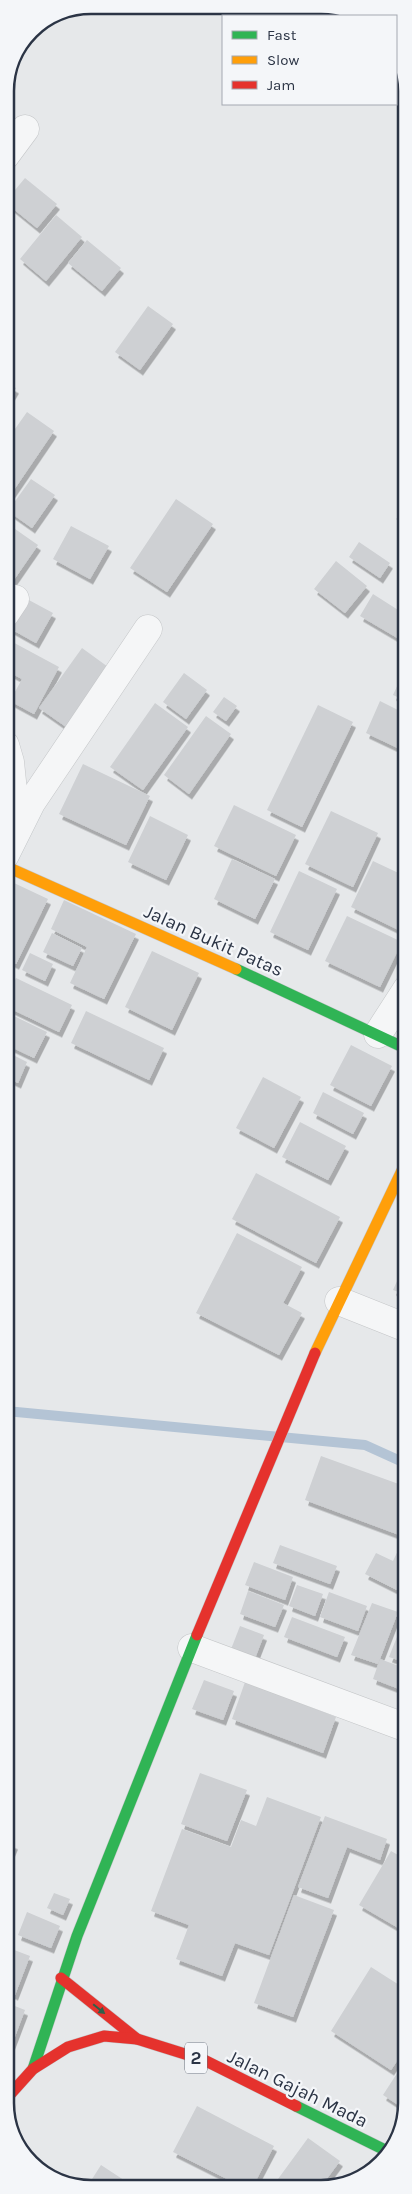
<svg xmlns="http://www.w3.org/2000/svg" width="412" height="2194" viewBox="0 0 412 2194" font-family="Karla,sans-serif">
	<defs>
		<filter id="shadow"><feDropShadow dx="3" dy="5.5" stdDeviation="0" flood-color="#0004"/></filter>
	</defs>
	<rect width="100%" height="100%" fill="#e6e8ea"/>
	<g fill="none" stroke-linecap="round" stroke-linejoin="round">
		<!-- stream -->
		<path stroke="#b4c4d5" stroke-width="10" d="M6,1411L365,1445L407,1464"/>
	</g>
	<!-- building -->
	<g fill="#ced0d3" filter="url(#shadow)">
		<path d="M25,178L57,204L37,228L5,202Z"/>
		<path d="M56,215L82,237L46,281L20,259Z"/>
		<path d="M87,240L121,268L102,291L68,263Z"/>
		<path d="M148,306L173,324L140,370L115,352Z"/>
		<path d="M5,382L16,388L5,407Z"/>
		<path d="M27,412L54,431L5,503V443Z"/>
		<path d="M31,479L55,495L32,528L8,511Z"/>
		<path d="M176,499L213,524L167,592L130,568Z"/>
		<path d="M406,508V529L396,519Z"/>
		<path d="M5,522L38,545L9,587L5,585Z"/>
		<path d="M71,526L109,546L90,579L53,559Z"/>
		<path d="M359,542L390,563L380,578L349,557Z"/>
		<path d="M336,561L367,586L345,613L314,589Z"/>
		<path d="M373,594L406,615V643L360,616Z"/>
		<path d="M27,599L53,613L36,643L11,629Z"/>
		<path d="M7,639L59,667L34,714L10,701L22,679L5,670V643Z"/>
		<path d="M82,648L115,672L72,731L39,708Z"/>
		<path d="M406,667V701L393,695Z"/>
		<path d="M184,673L207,690L186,719L163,702Z"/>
		<path d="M224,697L237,706L226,721L213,712Z"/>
		<path d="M380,701L406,714V742L402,750L366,733Z"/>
		<path d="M155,703L188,727L143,790L110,767Z"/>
		<path d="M318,705L353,722L302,827L267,810Z"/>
		<path d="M206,716L231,734L189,794L164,775Z"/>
		<path d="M83,764L150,796L126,845L59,814Z"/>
		<path d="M234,805L296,835L276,876L214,846Z"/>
		<path d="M331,811L378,833L353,887L305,864Z"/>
		<path d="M150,816L188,835L166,880L128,862Z"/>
		<path d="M232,859L275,879L255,919L214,899Z"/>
		<path d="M373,861L407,877V934L351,907Z"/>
		<path d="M299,871L337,889L308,950L270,932Z"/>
		<path d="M14,883L48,899L16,964L5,959V900Z"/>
		<path d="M64,900L136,934L104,999L70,983L87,947L51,929Z"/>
		<path d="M347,916L402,942L380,987L325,961Z"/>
		<path d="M52,933L82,948L73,966L43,952Z"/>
		<path d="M152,951L199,973L172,1030L125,1007Z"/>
		<path d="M30,953L53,964L45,981L22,970Z"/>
		<path d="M16,978L72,1005L59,1032L5,1006V1000Z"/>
		<path d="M86,1011L164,1048L149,1080L71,1043Z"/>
		<path d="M14,1016L47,1032L34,1058L5,1044V1034Z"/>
		<path d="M351,1045L392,1066L371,1106L330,1085Z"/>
		<path d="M5,1051L27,1062L18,1083L5,1077Z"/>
		<path d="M263,1077L301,1097L274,1148L236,1128Z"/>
		<path d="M323,1092L364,1113L353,1134L313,1113Z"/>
		<path d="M300,1122L346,1146L328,1180L282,1157Z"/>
		<path d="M256,1173L340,1217L316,1263L232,1219Z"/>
		<path d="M237,1233L302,1267L283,1303L302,1313L279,1355L196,1313Z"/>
		<path d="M407,1259V1295L393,1290Z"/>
		<path d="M321,1456L407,1487V1523L402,1536L305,1500Z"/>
		<path d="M402,1542L407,1545V1595L365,1574L376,1553L393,1561Z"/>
		<path d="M280,1545L337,1566L330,1584L273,1563Z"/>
		<path d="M254,1562L293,1577L285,1600L245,1585Z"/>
		<path d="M297,1585L323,1594L315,1616L289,1606Z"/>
		<path d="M248,1591L284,1605L275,1627L240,1614Z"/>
		<path d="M329,1592L367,1606L358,1631L320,1617Z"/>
		<path d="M372,1603L398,1612L378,1664L351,1655Z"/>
		<path d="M292,1617L345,1637L337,1657L284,1637Z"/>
		<path d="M402,1624L407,1626V1663L389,1657Z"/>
		<path d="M240,1626L264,1635L252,1666L228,1657Z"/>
		<path d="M380,1659L407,1669V1692L373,1679Z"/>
		<path d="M204,1680L234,1691L223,1720L192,1709Z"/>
		<path d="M245,1682L336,1717L323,1753L232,1719Z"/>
		<path d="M200,1773L247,1790L227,1841L181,1824Z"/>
		<path d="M267,1797L321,1817L269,1955L235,1943L222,1976L176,1959L189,1925L151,1911L182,1829L231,1847L241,1820L256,1826Z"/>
		<path d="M325,1816L387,1839L380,1860L347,1847L328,1898L298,1887Z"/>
		<path d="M6,1840L15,1844L6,1866Z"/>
		<path d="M391,1851L407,1860V1933L359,1905Z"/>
		<path d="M54,1893L70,1899L63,1915L47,1908Z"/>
		<path d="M294,1895L334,1910L293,2017L254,2003Z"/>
		<path d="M27,1912L60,1926L51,1948L18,1935Z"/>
		<path d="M9,1948L30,1956L15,1995L6,1991V1957Z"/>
		<path d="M371,1967L407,1990V2046L391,2070L331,2031Z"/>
		<path d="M7,2003L25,2010L11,2047L6,2045Z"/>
		<path d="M407,2058V2109L406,2110L383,2095Z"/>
		<path d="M197,2106L274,2146L252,2188H245L173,2152Z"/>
		<path d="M308,2138L340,2161L320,2188H290L278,2179Z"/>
		<path d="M101,2165L136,2188L87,2187Z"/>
	</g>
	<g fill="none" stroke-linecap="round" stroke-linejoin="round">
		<defs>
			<g id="street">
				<path d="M5,156L25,129"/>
				<path d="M5,614L15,599"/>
				<path d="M5,745L10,762L17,830"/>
				<path d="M5,855L31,803L148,629"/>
				<path d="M378,1034L407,989"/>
				<path d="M339,1301L407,1328"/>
				<path d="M192,1648L407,1728"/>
			</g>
			<g id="fast">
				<path d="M236,969L407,1049"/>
				<path d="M33,2069L77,1936L197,1635"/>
				<path d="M296,2106L389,2152"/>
			</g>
			<g id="slow">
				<path d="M5,866L236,969"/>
				<path d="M315,1353L407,1160"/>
			</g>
			<g id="jam">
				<path d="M197,1635L315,1353"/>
				<path d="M61,1978L137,2039"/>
				<path d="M6,2099L33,2069L68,2047L104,2036L137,2039L204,2060L296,2106"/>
			</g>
		</defs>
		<!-- street casing -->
		<use href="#street" stroke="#c4c6c8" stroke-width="29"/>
		<!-- fast casing -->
		<use href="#fast" stroke="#c4c6c8" stroke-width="12"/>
		<!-- slow casing -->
		<use href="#slow" stroke="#c4c6c8" stroke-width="12"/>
		<!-- jam casing -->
		<use href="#jam" stroke="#c4c6c8" stroke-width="12"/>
		<!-- street -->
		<use href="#street" stroke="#f5f6f7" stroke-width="28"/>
		<!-- fast -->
		<use href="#fast" stroke="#30b455" stroke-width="11"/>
		<!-- slow -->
		<use href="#slow" stroke="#ff9f0a" stroke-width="11"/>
		<!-- jam -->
		<use href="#jam" stroke="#e5322d" stroke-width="11"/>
	</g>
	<!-- one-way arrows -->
	<defs><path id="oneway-solid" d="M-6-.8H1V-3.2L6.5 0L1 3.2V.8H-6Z" transform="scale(1.25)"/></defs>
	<use fill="#2d614b" href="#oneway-solid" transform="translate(99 2009) rotate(39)"/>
	<g text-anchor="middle" stroke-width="4.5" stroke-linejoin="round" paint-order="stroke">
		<!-- shield labels -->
		<rect fill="#f4f6f9" stroke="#676e7b" stroke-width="1" x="185" y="2042.5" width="22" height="31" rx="4"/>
		<g font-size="18" font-weight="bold" fill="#2b3445">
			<text x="196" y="2064">2</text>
		</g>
		<!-- street labels -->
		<g font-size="19" fill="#2b3445" stroke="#f4f6f9">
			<text transform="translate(214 940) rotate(24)" y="7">Jalan Bukit Patas</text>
			<text transform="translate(298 2088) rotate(26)" y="7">Jalan Gajah Mada</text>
		</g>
	</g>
	<!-- crop -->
	<path d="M0 0H412V2194H0ZM91 14H321A77 77 0 0 1 398 91V2103A77 77 0 0 1 321 2180H91A77 77 0 0 1 14 2103V91A77 77 0 0 1 91 14Z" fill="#f4f6f9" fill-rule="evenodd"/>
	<path fill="none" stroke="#2b3445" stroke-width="2.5" d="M91 14H321A77 77 0 0 1 398 91V2103A77 77 0 0 1 321 2180H91A77 77 0 0 1 14 2103V91A77 77 0 0 1 91 14Z"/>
	<!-- legend -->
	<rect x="222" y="15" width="175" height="90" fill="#f4f6f9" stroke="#a4a8b1"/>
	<rect x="232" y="31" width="25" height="8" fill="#30b455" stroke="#a4a8b1"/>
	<text x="267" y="40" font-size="15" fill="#2b3445">Fast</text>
	<rect x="232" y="56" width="25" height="8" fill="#ff9f0a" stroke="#a4a8b1"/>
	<text x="267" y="65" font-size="15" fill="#2b3445">Slow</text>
	<rect x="232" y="81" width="25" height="8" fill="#e5322d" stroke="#a4a8b1"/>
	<text x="267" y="90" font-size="15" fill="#2b3445">Jam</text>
</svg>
